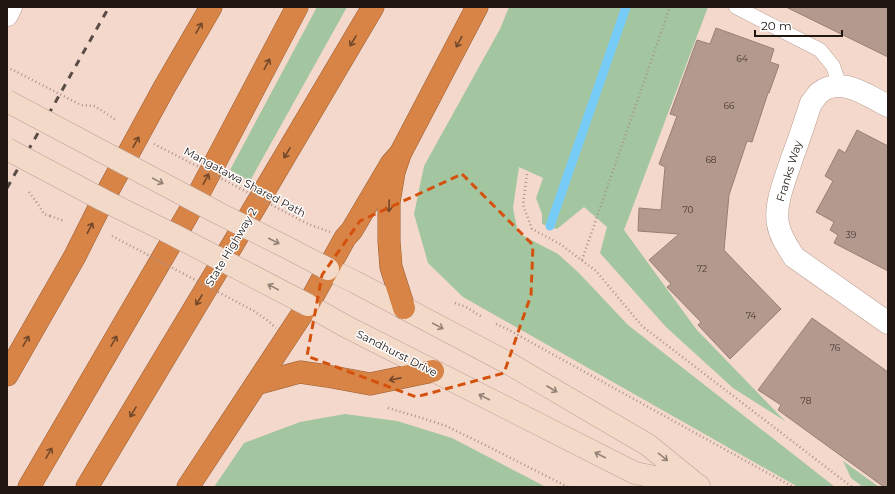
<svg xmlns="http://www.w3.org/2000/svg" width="895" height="494" viewBox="0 0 895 494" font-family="Montserrat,sans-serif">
	<rect width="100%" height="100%" fill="#f4d8cc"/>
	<!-- green -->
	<g fill="#a3c6a1">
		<path d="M317,7H347L250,181L230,170Z"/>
		<path d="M509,7H708L624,230L696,329L785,421L733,388L666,327L600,253L607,227L584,207L557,229L542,224V214L536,198L543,178L519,167L513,208L518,233L558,254L579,273L628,325L835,487H798L463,297L428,263L414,214L424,166L500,29Z"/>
		<path d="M345,414L397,421L452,438L546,487H214L244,443L300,422Z"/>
		<path d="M843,461L879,487H863L851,478Z"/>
	</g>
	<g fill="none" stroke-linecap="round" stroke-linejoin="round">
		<!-- stream -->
		<path stroke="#77ccf7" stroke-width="9" d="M550,226L626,7"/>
	</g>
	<!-- building -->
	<g fill="#b4998f" stroke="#987e74">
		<path d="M786,7H888V57Z"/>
		<path d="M716,28L774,49L770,62L779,65L769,93H768L752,142L747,141L729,195L724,250L745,272L781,309L730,359L698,325L701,322L667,287L671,284L649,260L679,234L638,231L639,208L661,210L665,167L659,164L677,116L670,114L697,40L710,44Z"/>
		<path d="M857,130L888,146V271L834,243L838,235L830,230L834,222L816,212L833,181L825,176L839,149L845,153Z"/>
		<path d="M812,318L888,372V487H884L778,410L781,405L758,390Z"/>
	</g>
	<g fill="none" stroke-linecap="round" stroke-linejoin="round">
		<defs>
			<path id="lane" d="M736,7L820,50L833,66L840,86"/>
			<g id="street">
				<path d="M7,15L11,7"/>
				<path d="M888,106C868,96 841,75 819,93C816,96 814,100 811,103C805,121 799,140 792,158C786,178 774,203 778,224C780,236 787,246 794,257L888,323"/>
			</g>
			<g id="secondary">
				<path d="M328,269L355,282L508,363L648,445L696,484"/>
				<path d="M308,305L345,326L635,473L699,486"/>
			</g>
			<g id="highway">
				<path d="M404,308L391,267L389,241V202L394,172L400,154L477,7"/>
				<path d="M7,375L75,256L103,200L164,88L211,7"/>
				<path d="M256,384L300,372L327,376L370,384L433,371"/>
				<path d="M29,487L188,214L297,7"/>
				<path d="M87,487L233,244L373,7"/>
				<path d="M188,487L308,305L345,238L352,230L391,164L400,154"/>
			</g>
		</defs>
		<!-- lane casing -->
		<use href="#lane" stroke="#ba9f94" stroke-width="15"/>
		<!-- street casing -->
		<use href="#street" stroke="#ba9f94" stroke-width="23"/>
		<!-- secondary casing -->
		<use href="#secondary" stroke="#ba9f94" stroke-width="23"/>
		<!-- highway casing -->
		<use href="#highway" stroke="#985e34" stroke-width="23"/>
		<!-- path -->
		<g stroke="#a9948b" stroke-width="2.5" stroke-dasharray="1 3" stroke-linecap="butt">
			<path d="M104,112L116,120"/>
			<path d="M527,174L523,205L532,229L560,244L596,271L642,326L852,487"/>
			<path d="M50,216L64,221"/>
			<path d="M582,260L670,7"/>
			<path d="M455,303L466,307L482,317"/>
			<path d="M496,324L507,329L793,487"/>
			<path d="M388,408L425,419L446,426L489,447L568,487"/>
		</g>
		<!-- lane -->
		<use href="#lane" stroke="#fff" stroke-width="14"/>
		<!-- street -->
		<use href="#street" stroke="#fff" stroke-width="22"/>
		<!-- secondary -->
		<use href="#secondary" stroke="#f3dac8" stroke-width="22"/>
		<!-- highway -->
		<use href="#highway" stroke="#d88446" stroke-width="22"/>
		<!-- rail -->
		<path stroke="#594b45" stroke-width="3" stroke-dasharray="7 7" stroke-linecap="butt" d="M7,188L109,7"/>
		<defs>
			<g id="secondary-bridge">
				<path d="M7,101L218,213L288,248L328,269"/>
				<path d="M7,149L103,200L172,234L308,305"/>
			</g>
		</defs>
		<!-- secondary-bridge casing -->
		<use href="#secondary-bridge" stroke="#ba9f94" stroke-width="23" stroke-linecap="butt"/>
		<!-- path-bridge -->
		<g stroke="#a9948b" stroke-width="2.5" stroke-dasharray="1 3" stroke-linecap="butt">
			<path d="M7,67L81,105L94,106L104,112"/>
			<path d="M154,144L220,178L308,224L330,232"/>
			<path d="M29,192L38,204L44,214L50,216"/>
			<path d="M112,236L254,311L267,320L276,328"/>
		</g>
		<!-- secondary-bridge -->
		<use href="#secondary-bridge" stroke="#f3dac8" stroke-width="22"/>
	</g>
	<!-- one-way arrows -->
	<defs><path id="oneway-shaft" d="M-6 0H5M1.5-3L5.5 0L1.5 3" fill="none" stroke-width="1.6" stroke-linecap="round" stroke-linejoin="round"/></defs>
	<g stroke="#73482a">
		<use href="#oneway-shaft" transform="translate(199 28) rotate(-60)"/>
		<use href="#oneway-shaft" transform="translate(353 41) rotate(121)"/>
		<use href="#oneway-shaft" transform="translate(459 42) rotate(118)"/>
		<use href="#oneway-shaft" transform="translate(267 64) rotate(-62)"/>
		<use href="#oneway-shaft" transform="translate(136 142) rotate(-61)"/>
		<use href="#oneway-shaft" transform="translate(287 153) rotate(121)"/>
		<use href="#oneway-shaft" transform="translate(206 179) rotate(-62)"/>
		<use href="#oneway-shaft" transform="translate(389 206) rotate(92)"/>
		<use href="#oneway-shaft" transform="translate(90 228) rotate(-63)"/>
		<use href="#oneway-shaft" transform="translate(199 300) rotate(121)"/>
		<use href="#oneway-shaft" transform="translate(26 341) rotate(-60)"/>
		<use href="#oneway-shaft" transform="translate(114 341) rotate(-60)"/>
		<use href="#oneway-shaft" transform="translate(395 379) rotate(169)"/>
		<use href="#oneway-shaft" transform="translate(133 412) rotate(121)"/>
		<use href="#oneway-shaft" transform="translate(49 453) rotate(-60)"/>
	</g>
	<g stroke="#948277">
		<use href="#oneway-shaft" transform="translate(158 181) rotate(28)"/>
		<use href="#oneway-shaft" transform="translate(274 241) rotate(27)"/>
		<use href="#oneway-shaft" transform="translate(273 287) rotate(-152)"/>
		<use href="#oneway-shaft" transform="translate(438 326) rotate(28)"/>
		<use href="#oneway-shaft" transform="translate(552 389) rotate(30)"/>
		<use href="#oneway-shaft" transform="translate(484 397) rotate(-153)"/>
		<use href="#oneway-shaft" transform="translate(600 455) rotate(-153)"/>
		<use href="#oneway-shaft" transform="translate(663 457) rotate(39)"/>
	</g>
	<!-- marked area -->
	<path fill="none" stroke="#d4520d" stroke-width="3" stroke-dasharray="8 5" stroke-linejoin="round" d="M462,174L533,245L531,295L504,373L416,397L307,356L322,275L360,221Z"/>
	<g text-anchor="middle" stroke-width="3" stroke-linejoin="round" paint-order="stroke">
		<!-- number labels -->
		<g font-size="9" fill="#453832">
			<text x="742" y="62">64</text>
			<text x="729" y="109">66</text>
			<text x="711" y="163">68</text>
			<text x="688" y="213">70</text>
			<text x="851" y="238">39</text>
			<text x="702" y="272">72</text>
			<text x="751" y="319">74</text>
			<text x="835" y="351">76</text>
			<text x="806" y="404">78</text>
		</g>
		<!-- street labels -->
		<g font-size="11" fill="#201713" stroke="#fff">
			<text transform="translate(789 171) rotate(-73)" y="4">Franks Way</text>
			<text transform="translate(245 182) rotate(28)" y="4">Mangatawa Shared Path</text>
			<text transform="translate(231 247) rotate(-59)" y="4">State Highway 2</text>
			<text transform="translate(397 353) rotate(27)" y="4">Sandhurst Drive</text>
		</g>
	</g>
	<!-- border -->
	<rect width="895" height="494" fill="none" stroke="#201713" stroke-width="16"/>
	<!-- scale -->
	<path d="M755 30v6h87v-6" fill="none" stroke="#201713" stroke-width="2"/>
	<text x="761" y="30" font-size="12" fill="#201713" stroke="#ffffff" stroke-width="3" paint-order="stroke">20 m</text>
</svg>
